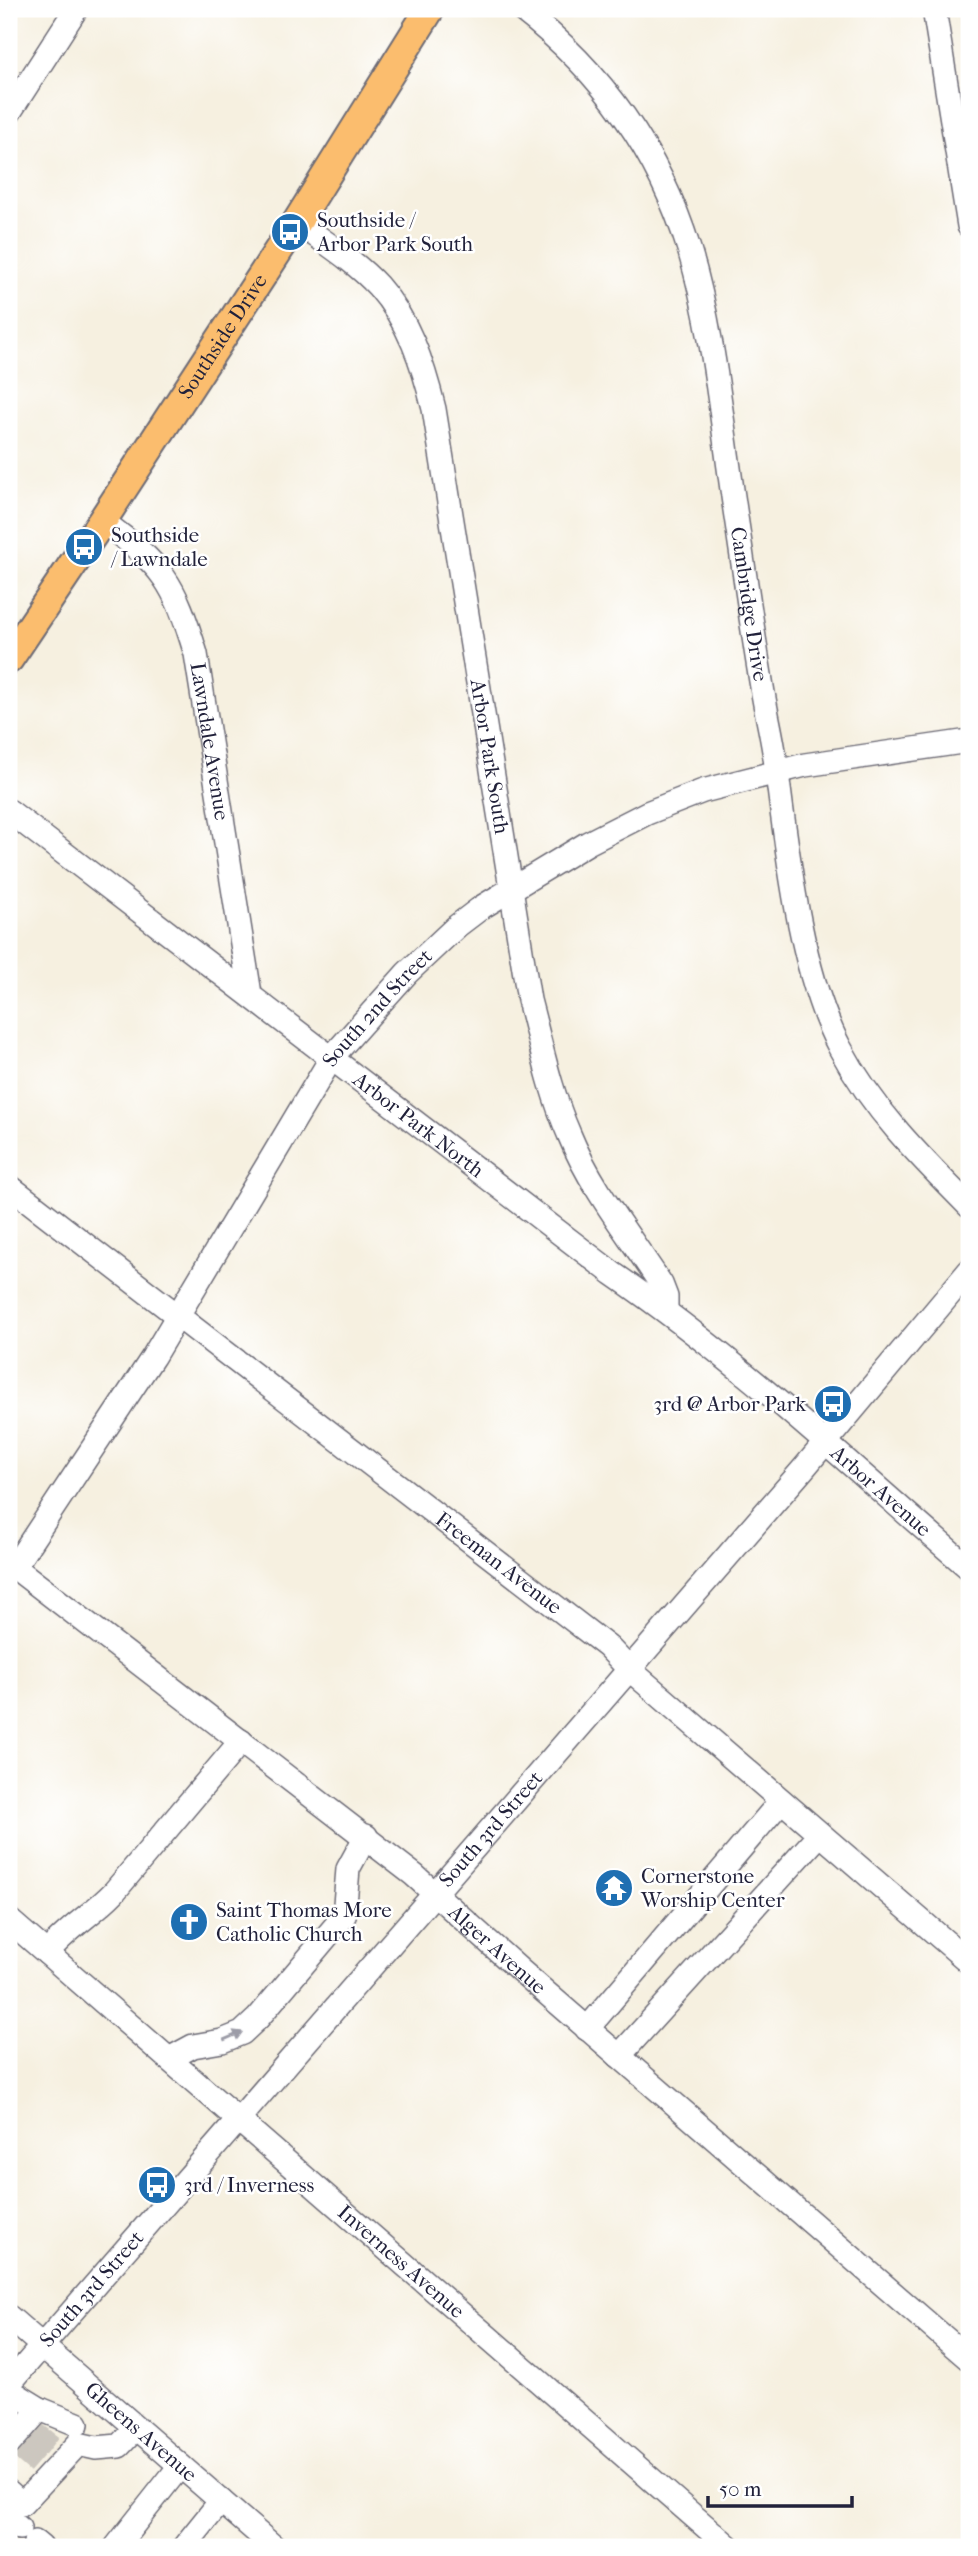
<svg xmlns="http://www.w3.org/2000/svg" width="978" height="2556" viewBox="0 0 978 2556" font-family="'IM FELL French Canon',serif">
	<rect width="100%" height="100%" fill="#fff"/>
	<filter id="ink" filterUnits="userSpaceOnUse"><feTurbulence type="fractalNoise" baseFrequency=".0143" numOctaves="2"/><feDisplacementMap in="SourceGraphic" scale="14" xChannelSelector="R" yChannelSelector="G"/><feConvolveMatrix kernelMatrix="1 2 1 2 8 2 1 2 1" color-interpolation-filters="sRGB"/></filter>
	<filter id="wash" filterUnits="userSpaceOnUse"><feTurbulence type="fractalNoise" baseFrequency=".00686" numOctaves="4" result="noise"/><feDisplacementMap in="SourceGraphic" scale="28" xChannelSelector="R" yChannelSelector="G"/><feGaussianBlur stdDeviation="1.57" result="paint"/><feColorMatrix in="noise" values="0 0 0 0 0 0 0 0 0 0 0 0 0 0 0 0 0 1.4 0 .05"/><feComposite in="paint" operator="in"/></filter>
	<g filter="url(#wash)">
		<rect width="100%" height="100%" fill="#f6f0e0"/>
	</g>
	<g filter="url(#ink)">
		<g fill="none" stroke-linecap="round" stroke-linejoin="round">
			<!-- minor-tunnel -->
			<g stroke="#ccc7bf" stroke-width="23" stroke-dasharray="23 11" stroke-linecap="butt">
				<path d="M34,2432L56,2449"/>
				<path d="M20,2448L42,2467"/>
			</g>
			<defs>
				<g id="minor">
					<path id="s1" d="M521,9C601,71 659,152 689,249C714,331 722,425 735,510C744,569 752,628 762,687C766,713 773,739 776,765C787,850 800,973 840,1048C873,1110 920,1157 969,1206"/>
					<path d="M934,9L969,226"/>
					<path d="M9,113L76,9"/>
					<path id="s2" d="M297,222C324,242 355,261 378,286C409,321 423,364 434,409L529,1000C541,1045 550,1091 569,1134C591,1188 629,1235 661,1284L666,1297V1310"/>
					<path id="s3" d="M102,521C163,566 174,581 196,654L250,994"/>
					<path id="s4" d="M9,811L612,1273C740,1361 852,1467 969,1568"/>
					<path id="s5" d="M9,1186L608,1647L629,1669L969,1962"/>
					<path id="s6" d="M9,1563L414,1875L521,1971L969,2359"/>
					<path id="s7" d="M14,1567L153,1357L332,1057L407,973L457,926L482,907L588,843L647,813L703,791L805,765L969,741"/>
					<path id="s8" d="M9,1920L729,2547"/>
					<path d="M47,1953C67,1928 92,1915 114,1892L241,1741"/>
					<path d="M587,2029L781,1801"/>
					<path d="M619,2056L820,1834"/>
					<path d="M169,2059L193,2046L222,2041L242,2033L258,2018L344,1916L348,1869L366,1836"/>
					<path id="s9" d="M9,2317L274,2547"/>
					<path id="s10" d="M9,2384L804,1468L969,1271"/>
					<path d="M9,2390L40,2409L77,2424"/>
					<path d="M9,2444L40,2409"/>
					<path d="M9,2492L22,2504L78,2444L96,2448L119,2446L136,2428"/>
					<path d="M9,2519L19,2528"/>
					<path d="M35,2542L41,2547"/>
					<path d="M116,2547L180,2466"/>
					<path d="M184,2547L221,2501"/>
				</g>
				<g id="major">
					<path id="s11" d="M9,659L102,521L297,222L430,9"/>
				</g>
			</defs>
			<!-- minor casing -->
			<use href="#minor" stroke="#6c6a75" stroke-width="26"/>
			<!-- major casing -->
			<use href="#major" stroke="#6c6a75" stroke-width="32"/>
			<!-- minor -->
			<use href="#minor" stroke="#fff" stroke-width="23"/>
			<!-- major -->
			<use href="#major" stroke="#fbbd6e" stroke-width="28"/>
		</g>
		<!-- one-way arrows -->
		<defs><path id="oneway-solid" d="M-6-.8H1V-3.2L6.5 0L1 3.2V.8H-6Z" transform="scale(1.75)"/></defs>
		<use fill="#9c9ca7" href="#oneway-solid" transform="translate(233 2036) rotate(-23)"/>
	</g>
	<!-- icons -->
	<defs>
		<symbol id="bus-disc" viewBox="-11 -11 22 22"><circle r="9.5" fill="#1f6fb2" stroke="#fff"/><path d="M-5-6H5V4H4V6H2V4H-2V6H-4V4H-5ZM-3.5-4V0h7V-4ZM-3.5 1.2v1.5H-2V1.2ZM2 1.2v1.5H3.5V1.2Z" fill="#fff"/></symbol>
		<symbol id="temple-disc" viewBox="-11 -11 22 22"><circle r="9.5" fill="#1f6fb2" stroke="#fff"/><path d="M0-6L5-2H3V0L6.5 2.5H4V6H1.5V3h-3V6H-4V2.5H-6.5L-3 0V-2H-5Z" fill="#fff"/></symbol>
		<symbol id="church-disc" viewBox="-11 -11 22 22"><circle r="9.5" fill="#1f6fb2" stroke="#fff"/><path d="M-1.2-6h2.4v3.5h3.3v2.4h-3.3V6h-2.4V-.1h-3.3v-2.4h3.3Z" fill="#fff"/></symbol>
	</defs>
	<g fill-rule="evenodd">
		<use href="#bus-disc" x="268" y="210" width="44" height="44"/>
		<use href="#bus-disc" x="62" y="525" width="44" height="44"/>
		<use href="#bus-disc" x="811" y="1382" width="44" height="44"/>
		<use href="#temple-disc" x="592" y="1866" width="44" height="44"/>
		<use href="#church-disc" x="167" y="1900" width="44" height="44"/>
		<use href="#bus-disc" x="135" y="2163" width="44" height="44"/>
	</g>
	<g text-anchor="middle" stroke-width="5" stroke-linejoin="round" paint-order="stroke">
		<!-- poi labels -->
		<g font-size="21" fill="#22223b" stroke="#fff" text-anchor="start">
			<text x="317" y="227">Southside /<tspan x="317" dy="24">Arbor Park South</tspan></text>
			<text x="111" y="542">Southside<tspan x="111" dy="24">/ Lawndale</tspan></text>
			<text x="806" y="1411" text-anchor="end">3rd @ Arbor Park</text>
			<text x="641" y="1883">Cornerstone<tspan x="641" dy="24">Worship Center</tspan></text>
			<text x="216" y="1917">Saint Thomas More<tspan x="216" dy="24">Catholic Church</tspan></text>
			<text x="184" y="2192">3rd / Inverness</text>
		</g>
		<!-- street labels -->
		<g font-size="21" fill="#22223b" stroke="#fff">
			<text dy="7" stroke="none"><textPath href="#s11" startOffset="387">Southside Drive</textPath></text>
			<text dy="7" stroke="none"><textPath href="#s1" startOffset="658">Cambridge Drive</textPath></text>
			<text dy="7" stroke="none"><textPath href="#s3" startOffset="256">Lawndale Avenue</textPath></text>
			<text dy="7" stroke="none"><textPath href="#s2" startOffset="592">Arbor Park South</textPath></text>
			<text dy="7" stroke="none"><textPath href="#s7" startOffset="668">South 2nd Street</textPath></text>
			<text dy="7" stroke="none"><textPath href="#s4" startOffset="516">Arbor Park North</textPath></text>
			<text dy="7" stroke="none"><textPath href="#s4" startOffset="1106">Arbor Avenue</textPath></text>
			<text dy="7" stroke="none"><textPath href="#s5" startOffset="618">Freeman Avenue</textPath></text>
			<text dy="7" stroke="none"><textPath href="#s10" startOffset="735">South 3rd Street</textPath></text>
			<text dy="7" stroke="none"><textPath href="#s6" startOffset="623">Alger Avenue</textPath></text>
			<text dy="7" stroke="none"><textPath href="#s8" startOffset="520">Inverness Avenue</textPath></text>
			<text dy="7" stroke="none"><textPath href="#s10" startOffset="126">South 3rd Street</textPath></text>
			<text dy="7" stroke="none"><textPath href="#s9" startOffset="175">Gheens Avenue</textPath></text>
		</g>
	</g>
	<!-- margin -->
	<rect width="978" height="2556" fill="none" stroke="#fff" stroke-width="35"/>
	<!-- scale -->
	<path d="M708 2496v10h144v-10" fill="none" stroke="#22223b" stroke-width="3.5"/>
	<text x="719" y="2496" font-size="21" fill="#22223b" stroke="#ffffff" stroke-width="5" paint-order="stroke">50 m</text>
</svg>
